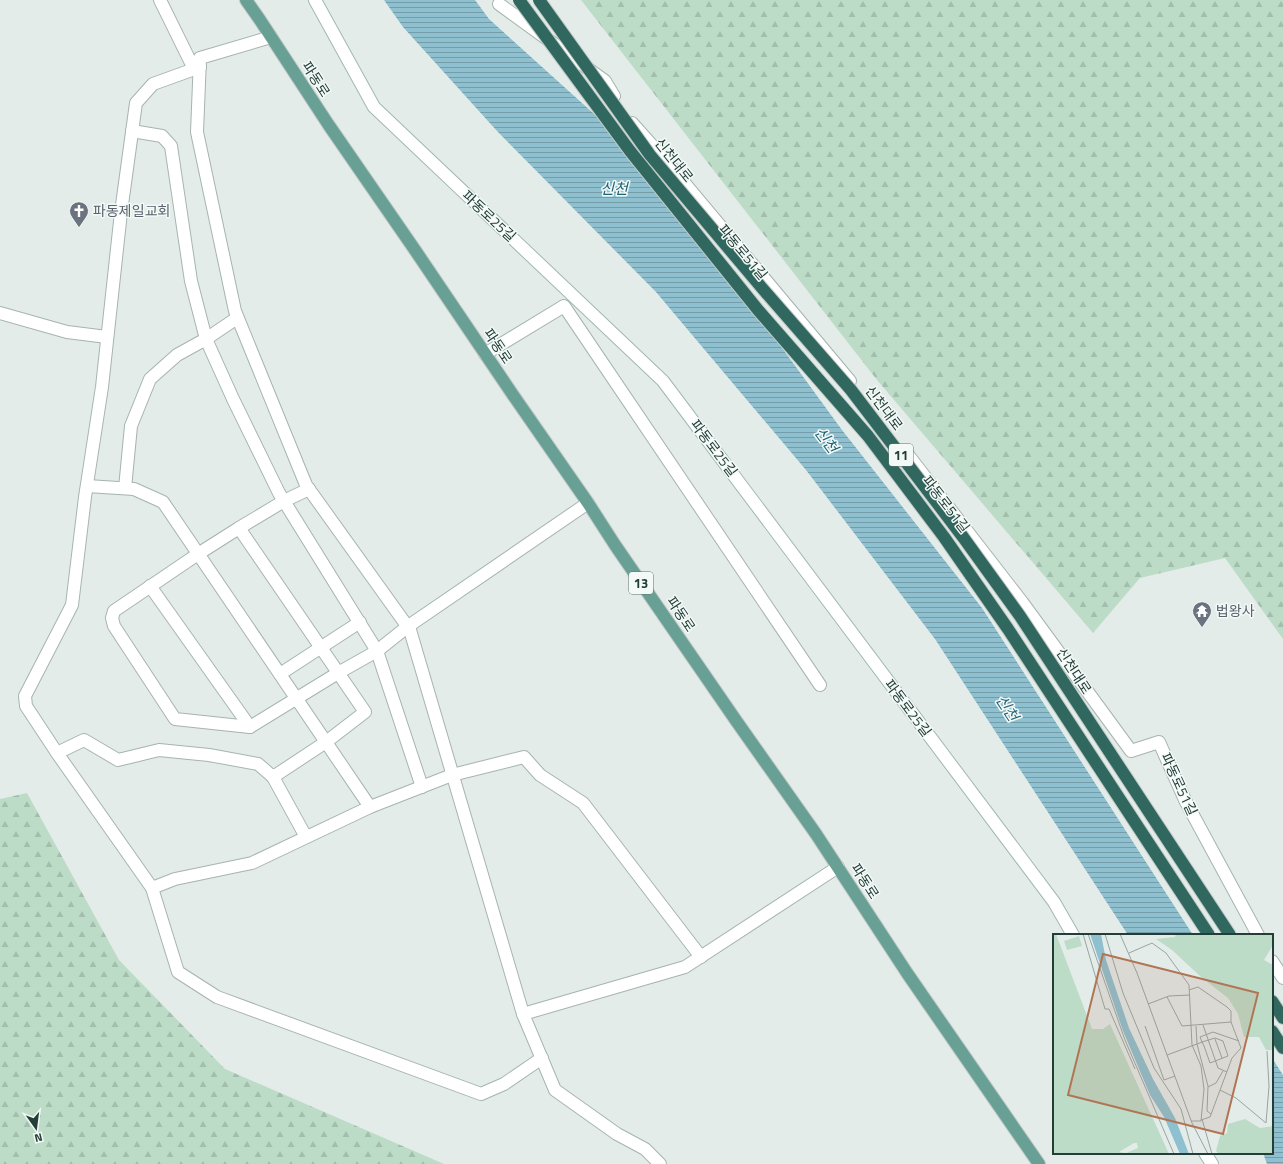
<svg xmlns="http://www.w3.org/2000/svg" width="1283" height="1164" viewBox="0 0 1283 1164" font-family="'Titillium Web','Noto Sans KR',sans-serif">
	<defs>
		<pattern id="forest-firs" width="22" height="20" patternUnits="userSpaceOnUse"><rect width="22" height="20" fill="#bddcc7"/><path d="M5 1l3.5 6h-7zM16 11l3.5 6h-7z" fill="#a2beac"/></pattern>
		<pattern id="water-rules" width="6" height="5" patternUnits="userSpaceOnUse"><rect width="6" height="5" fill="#8ec0cf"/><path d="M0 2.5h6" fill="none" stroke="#749da9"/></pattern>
	</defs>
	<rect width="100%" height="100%" fill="#e3ece9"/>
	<!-- forest -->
	<g fill="url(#forest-firs)">
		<path d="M581,0H1283V639L1225,558L1140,578L1093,633L877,380Z"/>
		<path d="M27,793L119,960L225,1069L444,1164H0V799Z"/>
	</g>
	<!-- water -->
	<g fill="url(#water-rules)">
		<path d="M384,0H475L489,19L644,159L842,430L982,608L1193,935H1128L935,639L806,470L656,292L497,131L403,27Z"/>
		<path d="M1272,1058L1283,1075V1164H1267L1263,1153H1272Z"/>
	</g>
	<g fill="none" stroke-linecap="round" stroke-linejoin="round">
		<defs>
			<g id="street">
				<path d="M160,0L194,69"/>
				<path d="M499,4L605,81L614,96"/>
				<path d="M271,37L200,58L197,132L235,311L306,485L410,630L523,1014L555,1090L617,1134L645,1149L660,1164"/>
				<path d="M200,67L153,84L136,103L121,212L102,387L85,497L72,605L25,696L26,706L57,753L152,888L175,879L252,863L370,807L452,775L524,757L540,775L583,803L701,957"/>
				<path d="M632,123L666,161L850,381"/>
				<path d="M132,131L162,136L171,146L191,281L206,339L233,399L279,493L377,651L422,787"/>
				<path d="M0,313L67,332L107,337"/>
				<path d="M485,354L564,306L820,685"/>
				<path d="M905,451L1022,602L1131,751L1159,742L1186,802L1258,935"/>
				<path d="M87,486L134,489L163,502L370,807"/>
				<path d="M125,488L131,426L150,379L177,355L206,339L237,318"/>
				<path d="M239,528L284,501L309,489"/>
				<path d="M150,586L250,727"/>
				<path d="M280,674L360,622"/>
				<path d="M57,753L84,740L118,760L159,750L209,755L258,764L273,777L326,742L365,712C323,651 281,590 239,528L198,554L114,611L112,618L114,626L175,719L250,727L338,673L377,651L407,627L588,503"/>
				<path d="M273,777L306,837"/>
				<path d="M152,888L178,972L217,997L481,1094L504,1084L542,1058"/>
				<path d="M1272,961L1283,978"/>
				<path d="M523,1014L685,967L838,867"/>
			</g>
			<g id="secondary">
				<path d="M315,0L374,107L663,381L1054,902L1073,935"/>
				<path d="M1205,1153L1212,1164"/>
			</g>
			<path id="primary" d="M246,0L260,20L328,124L417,253L513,395L588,503L615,545L737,722L816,834L907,973L1039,1164"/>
			<g id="highway">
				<path d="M1272,1001L1283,1018"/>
				<path d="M1272,1031L1283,1048"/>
			</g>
		</defs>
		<!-- street casing -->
		<use href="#street" stroke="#a6b4b0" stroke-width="14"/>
		<!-- secondary casing -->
		<use href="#secondary" stroke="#a2b7b1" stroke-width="14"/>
		<!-- primary casing -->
		<use href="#primary" stroke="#c1c9c7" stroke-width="14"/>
		<!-- highway casing -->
		<use href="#highway" stroke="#c1c9c7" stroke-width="14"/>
		<!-- street -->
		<use href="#street" stroke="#fff" stroke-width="12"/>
		<!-- secondary -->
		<use href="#secondary" stroke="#fff" stroke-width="12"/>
		<!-- primary -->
		<use href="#primary" stroke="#69a095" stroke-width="12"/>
		<!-- highway -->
		<use href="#highway" stroke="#306860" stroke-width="12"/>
		<defs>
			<g id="highway-bridge">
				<path d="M519,0L630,151L758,310L868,436L944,537L1008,629L1209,935"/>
				<path d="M539,0L650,155L762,288L851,390L963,537L1020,616L1230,935"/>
			</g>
		</defs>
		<!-- highway-bridge casing -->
		<use href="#highway-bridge" stroke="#c1c9c7" stroke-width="14" stroke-linecap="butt"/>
		<!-- highway-bridge -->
		<use href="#highway-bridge" stroke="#306860" stroke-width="12"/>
	</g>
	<!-- icons -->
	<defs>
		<symbol id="church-pin" viewBox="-11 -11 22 30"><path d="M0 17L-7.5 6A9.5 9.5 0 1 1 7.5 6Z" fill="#6b7280" stroke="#f3f9f6"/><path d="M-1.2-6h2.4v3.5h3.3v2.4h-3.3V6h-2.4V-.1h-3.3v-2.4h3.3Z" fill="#fff"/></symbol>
		<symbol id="temple-pin" viewBox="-11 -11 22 30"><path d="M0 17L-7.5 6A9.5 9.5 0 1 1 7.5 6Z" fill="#6b7280" stroke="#f3f9f6"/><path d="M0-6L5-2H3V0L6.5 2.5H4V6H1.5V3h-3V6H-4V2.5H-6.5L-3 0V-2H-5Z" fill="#fff"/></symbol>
	</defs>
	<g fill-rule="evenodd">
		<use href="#church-pin" x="68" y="200" width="22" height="30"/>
		<use href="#temple-pin" x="1191" y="600" width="22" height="30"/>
	</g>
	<g text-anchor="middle" stroke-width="3" stroke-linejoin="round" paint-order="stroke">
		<!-- shield labels -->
		<g fill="#f3f9f6" stroke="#617571" stroke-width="1">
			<rect x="889" y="444" width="24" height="22" rx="3"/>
			<rect x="629" y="572" width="24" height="22" rx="3"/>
		</g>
		<g font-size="13" font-weight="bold" fill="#233d38">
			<text x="901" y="460">11</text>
			<text x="641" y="588">13</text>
		</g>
		<!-- street labels -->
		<g font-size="14" fill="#233d38" stroke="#f3f9f6">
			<text transform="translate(316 79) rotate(57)" y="5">파동로</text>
			<text transform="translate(674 160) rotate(51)" y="5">신천대로</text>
			<text transform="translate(489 216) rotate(43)" y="5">파동로25길</text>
			<text transform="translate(743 252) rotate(50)" y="5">파동로51길</text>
			<text transform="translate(498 346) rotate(56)" y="5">파동로</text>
			<text transform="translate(884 408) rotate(53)" y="5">신천대로</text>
			<text transform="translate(714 448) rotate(53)" y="5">파동로25길</text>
			<text transform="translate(946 504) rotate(52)" y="5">파동로51길</text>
			<text transform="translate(681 614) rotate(56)" y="5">파동로</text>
			<text transform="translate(1074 671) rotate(57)" y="5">신천대로</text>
			<text transform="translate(908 708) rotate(53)" y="5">파동로25길</text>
			<text transform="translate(1179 784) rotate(65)" y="5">파동로51길</text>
			<text transform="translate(865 881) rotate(57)" y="5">파동로</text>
		</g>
		<!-- worship labels -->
		<g font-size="14" fill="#5b616d" stroke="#f3f9f6" text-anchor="start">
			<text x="93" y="216">파동제일교회</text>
			<text x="1216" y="616">법왕사</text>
		</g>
		<!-- water labels -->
		<g font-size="15" font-style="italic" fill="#206276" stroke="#f3f9f6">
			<text x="614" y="194">신천</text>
			<text transform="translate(826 440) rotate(53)" y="5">신천</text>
			<text transform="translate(1007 708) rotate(57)" y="5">신천</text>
		</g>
	</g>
	<!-- overview -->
	<g transform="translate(1053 934)">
		<rect width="220" height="220" fill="#e3ece9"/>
		<path d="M26,2L29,12L14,16L11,7Z" fill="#bddcc7"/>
		<path d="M0,0H3L39,95H50L57,90L116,220H0ZM81,209H84L85,214L73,219L66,218ZM123,0H219L220,11L211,26L220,31V116H213L206,103H191L185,80L175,64L148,43L119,16L103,5L122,3ZM192,185L207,194L220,192V220H166L163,217L167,202L174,199L175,190Z" fill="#bddcc7" fill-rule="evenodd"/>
		<path d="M37,0H48L53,26L76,94L100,145L122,184L136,220H127L111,183L97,161L70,97Z" fill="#8ec0cf"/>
		<path fill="none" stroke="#96a6a2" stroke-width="1" d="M30,0L52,75H56L82,135M35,0L72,106L121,220M52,0L70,59L101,134L128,175L140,220M67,0L84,39L139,189L155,220M76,19L99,9L113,19L136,51L139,111L148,132L151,155L148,187H138M136,56L145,53L174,73L178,77V88M114,63L129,92L178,88L188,114L179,124L157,183L148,186M95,70L116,62L137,61M150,91L165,134L174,138M92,92L111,146L122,142M143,92L144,110L155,152L154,177L158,180M162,105L169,124M114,121L144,110L149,108L162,104L170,107L175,122L157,129L151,112L149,108L147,103L160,98L186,107M155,153L163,149L170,137M167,156L183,164L213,189L216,152L214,117M149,185L159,220"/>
		<path fill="#b07555" fill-opacity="0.15" stroke="#b07555" stroke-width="2" d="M50,20L205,59L170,200L15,161Z"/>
		<rect width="220" height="220" fill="none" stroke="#233d38" stroke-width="2"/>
	</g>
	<!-- north arrow -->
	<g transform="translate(36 1128) rotate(166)" stroke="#f3f9f6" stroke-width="3" paint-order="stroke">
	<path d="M0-3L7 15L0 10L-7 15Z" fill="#233d38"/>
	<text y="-6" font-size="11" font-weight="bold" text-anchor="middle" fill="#233d38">N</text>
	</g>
</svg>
